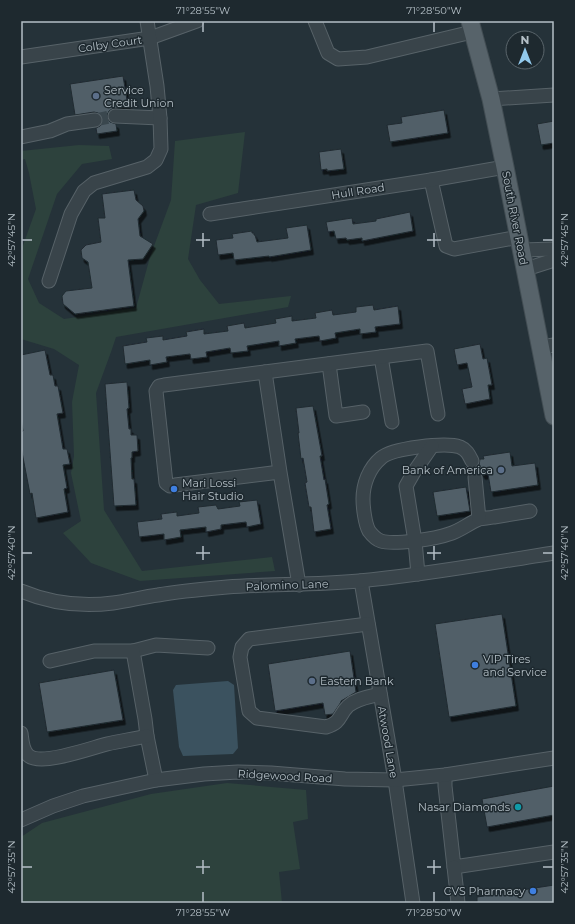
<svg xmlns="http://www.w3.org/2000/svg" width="575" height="924" viewBox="0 0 575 924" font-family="Montserrat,sans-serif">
	<defs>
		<filter id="shadow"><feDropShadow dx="2.5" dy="4.5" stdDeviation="0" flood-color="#0009"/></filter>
	</defs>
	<rect width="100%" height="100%" fill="#253239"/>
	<!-- green -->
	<g fill="#2d423d">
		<path d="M245,132L238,193L196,205L188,259L200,280L219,304L291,296L288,307L116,337L111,352L96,393L104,510L142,571L272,557L275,571L140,581L91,563L63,533L81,521L71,473L74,456L72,402L79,365L54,349L21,339V251L36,209L29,173L25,159L21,160V151L79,145L109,146L112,159L82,164L57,194L28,279L39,303L64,319L136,308L150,257L171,200L175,141Z"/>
		<path d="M227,783L306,790L308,819L293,822L300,869L279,872L282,903H21V837L42,823L151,794Z"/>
	</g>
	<!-- water -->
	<path fill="#3b525f" d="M228,681L234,685L238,748L233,754L183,756L179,747L173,690L176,685Z"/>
	<!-- building -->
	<g fill="#515f68" stroke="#202b31" filter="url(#shadow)">
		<path d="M123,76L128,106L112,109L109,111L107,115L108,119L110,122L116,124L117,131L97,134L96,128L100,126L103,123V118L101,115L98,113L94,112L75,115L70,84Z"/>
		<path d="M444,110L448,133L390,142L387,125L402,123L401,117Z"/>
		<path d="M554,121V143L541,145L537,124Z"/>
		<path d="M341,149L344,169L327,171V169L321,170L319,152Z"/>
		<path d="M134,190L136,200L143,206L144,211L138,219L140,236L153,244L143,259L128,260L134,306L75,314L63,304L62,296L66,291L92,288L88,262L82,258L81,250L86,245L101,242L98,218H105L102,194Z"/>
		<path d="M410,212L413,231L362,241V238L347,240L346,238L336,239L334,231L328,232L326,222L352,218L353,224L376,221V219Z"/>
		<path d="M307,225L311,250L269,257V256L234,260L233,253L218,255L216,240L233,238L232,234L252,231V233H254V235H255L257,242L288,238L286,228Z"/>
		<path d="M373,305L374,310L398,306L400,324L375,327L376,332L360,334V329L335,333L336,338L320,341L319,336L295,339L296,343L279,346V341L247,346L248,351L231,353L230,348L206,352L207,357L191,359L190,354L166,357L167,362L150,365V360L125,364L123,346L147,342L146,338L163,336V340L187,336L186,332L204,329V334L228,331L227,326L244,323L245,328L276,323L275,319L292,316V321L316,318L315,313L332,310L333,315L356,312V307Z"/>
		<path d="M480,344L483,359L487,358L492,385H488L490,399L465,404L462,389L472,387L467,363L457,365L454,349Z"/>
		<path d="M45,350L50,375H53L55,386H58L63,413L57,414L63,449H67L70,464L63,465L67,488L64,489L68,512L36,518L32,493L30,494L21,447V432L23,431L21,419V355Z"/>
		<path d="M127,382L129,408L127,409L129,429H131V435H137L138,451L132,452V458H131L132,479H134L136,505L114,506L105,384Z"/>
		<path d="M313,406L322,456H320L324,480L325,479L329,504L327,505L331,529L314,532L311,507H309L305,483L307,482L303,458L301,459L298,433H299L296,408Z"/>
		<path d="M510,452L512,466L535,463L538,485L491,492L488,474L483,475L481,472L479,470L474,469L470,471L468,473L467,478L465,465L468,468L472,469L475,468L479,465L480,459H484L483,456Z"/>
		<path d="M466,487L470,511L437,516L433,492Z"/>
		<path d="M257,500L261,524L247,527L246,522L221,525V529L206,532V527L180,530L181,537L164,540V534L139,537L137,522L162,519L161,514L177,512V516L199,513L198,507L216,505L218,509L240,506L239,502Z"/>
		<path d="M502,614L516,706L449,717L435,624Z"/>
		<path d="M350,651L356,692L341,701V702L333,714L325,715L323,703L275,711L268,664Z"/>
		<path d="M114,670L123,720L47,732L39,683Z"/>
		<path d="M554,786V815L487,827L482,799Z"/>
		<path d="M554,885V903H477V897Z"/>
	</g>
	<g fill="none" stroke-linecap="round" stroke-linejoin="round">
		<!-- minor-tunnel -->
		<path stroke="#3a474e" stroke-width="13" stroke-dasharray="13 6" stroke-linecap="butt" d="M95,120L115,116"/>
		<defs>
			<g id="minor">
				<path d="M315,21L328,53L338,59L367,57L472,32"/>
				<path d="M21,57L150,38L197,21"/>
				<path d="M491,99L554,95"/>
				<path d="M115,116L160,118"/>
				<path d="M21,137L50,131L67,124L95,120"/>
				<path d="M431,180L446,246L454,249L519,237"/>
				<path d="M210,214L431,180L505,167"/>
				<path d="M522,250L554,249"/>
				<path d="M526,269L554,260"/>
				<path d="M49,281L71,214L84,191L94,183L147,167L156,160L161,149L160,118L157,86L147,21"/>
				<path d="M541,347L554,345"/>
				<path d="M381,357L392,422"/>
				<path d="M329,364L336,416L363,412"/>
				<path d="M265,372L427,351L438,414"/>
				<path d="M472,461C469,455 467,450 460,447C446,442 392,448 381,458C369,468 363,484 363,499C363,507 365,524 369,531C372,535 375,539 381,541C393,545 436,539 449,534C460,531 469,523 479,519C484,518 489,518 494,517C506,515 518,513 530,511"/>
				<path d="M280,472L175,485L170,486L166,483L156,391L159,386L164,385L265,372L280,472L299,585"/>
				<path d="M475,477L479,519"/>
				<path d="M418,574L415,541L406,486L414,472L432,446"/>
				<path d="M361,581L395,780L413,903"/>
				<path d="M21,591C50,603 82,607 113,603C128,601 143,597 158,595C180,591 204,589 227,587C271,584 315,585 359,581C425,575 489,563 554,553"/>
				<path d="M368,624L249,639L242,647L240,657L249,711L257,718L326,727C342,722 338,716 348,706C357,698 369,697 380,694"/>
				<path d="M133,651L156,645L208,648"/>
				<path d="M50,661L94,651H133L145,719L147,736L156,780"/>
				<path d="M21,733C22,740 22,751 29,756C42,766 91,748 107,744C120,741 134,739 147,736"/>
				<path d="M445,775V786L454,867L554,852"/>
				<path d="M21,820L53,806L83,796L156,780L204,774L238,772L271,773L345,779L395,780L445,775L554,758"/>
				<path d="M454,867L458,903"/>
			</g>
			<path id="major" d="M470,21L491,99L505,167L554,416"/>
		</defs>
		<!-- minor casing -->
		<use href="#minor" stroke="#576268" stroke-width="15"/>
		<!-- major casing -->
		<use href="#major" stroke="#424d53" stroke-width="19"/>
		<!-- minor -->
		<use href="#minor" stroke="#39444a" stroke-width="13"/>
		<!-- major -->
		<use href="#major" stroke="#57636a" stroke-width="17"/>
	</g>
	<!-- ticks -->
	<path fill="none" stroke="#b4bfc6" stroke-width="1.5" d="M203,22V32M434,22V32M203,233V247M434,233V247M22,240H32M196,240H210M427,240H441M543,240H553M203,546V560M434,546V560M22,553H32M196,553H210M427,553H441M543,553H553M203,860V874M434,860V874M22,867H32M196,867H210M427,867H441M543,867H553M203,892V902M434,892V902"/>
	<!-- markers -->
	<g fill="#5c6f8a" stroke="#1e292f" stroke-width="1.5">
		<circle cx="96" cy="96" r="4"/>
		<circle cx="501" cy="470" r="4"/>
		<circle cx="312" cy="681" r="4"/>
	</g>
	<g fill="#3f7fe0" stroke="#1e292f" stroke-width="1.5">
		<circle cx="174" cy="489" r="4"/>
		<circle cx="475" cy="665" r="4"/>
		<circle cx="533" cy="891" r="4"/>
	</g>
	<circle fill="#0f9aa8" stroke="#1e292f" stroke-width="1.5" cx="518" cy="807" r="4"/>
	<g text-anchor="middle" stroke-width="3" stroke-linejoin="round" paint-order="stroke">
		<!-- street labels -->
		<g font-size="11" fill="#b4bfc6" stroke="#1e292f">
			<text transform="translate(110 44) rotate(-8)" y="4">Colby Court</text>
			<text transform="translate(358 191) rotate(-9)" y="4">Hull Road</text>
			<text transform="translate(515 218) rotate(79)" y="4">South River Road</text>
			<text transform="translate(287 585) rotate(-2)" y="4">Palomino Lane</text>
			<text transform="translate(388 742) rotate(80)" y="4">Atwood Lane</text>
			<text transform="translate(285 776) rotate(3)" y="4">Ridgewood Road</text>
		</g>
		<!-- poi labels -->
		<g font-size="11" fill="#b4bfc6" stroke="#1e292f" text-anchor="start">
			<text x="104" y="94">Service<tspan x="104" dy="13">Credit Union</tspan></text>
			<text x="493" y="474" text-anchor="end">Bank of America</text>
			<text x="182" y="487">Mari Lossi<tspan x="182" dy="13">Hair Studio</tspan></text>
			<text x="483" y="663">VIP Tires<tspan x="483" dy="13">and Service</tspan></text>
			<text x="320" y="685">Eastern Bank</text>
			<text x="510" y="811" text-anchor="end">Nasar Diamonds</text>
			<text x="525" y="895" text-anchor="end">CVS Pharmacy</text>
		</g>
	</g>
	<!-- border -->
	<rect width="575" height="924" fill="none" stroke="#1e292f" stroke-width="44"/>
	<!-- north arrow -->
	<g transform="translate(525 50)"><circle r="19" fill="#1e292f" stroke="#5a656b"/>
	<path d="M0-3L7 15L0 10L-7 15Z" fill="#92c9ec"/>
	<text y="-6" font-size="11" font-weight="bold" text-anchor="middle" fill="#b4bfc6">N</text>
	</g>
	<rect x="22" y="22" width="531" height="880" fill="none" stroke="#b4bfc6" stroke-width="1.5"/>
	<g font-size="10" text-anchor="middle" fill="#b4bfc6">
		<text x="203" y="14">71°28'55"W</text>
		<text x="434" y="14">71°28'50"W</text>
		<text transform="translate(11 240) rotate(-90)" y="4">42°57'45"N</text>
		<text transform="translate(564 240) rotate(-90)" y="4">42°57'45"N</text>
		<text transform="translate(11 553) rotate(-90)" y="4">42°57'40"N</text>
		<text transform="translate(564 553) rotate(-90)" y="4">42°57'40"N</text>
		<text transform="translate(11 867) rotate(-90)" y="4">42°57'35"N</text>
		<text transform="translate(564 867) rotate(-90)" y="4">42°57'35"N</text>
		<text x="203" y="916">71°28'55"W</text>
		<text x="434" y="916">71°28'50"W</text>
	</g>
</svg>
